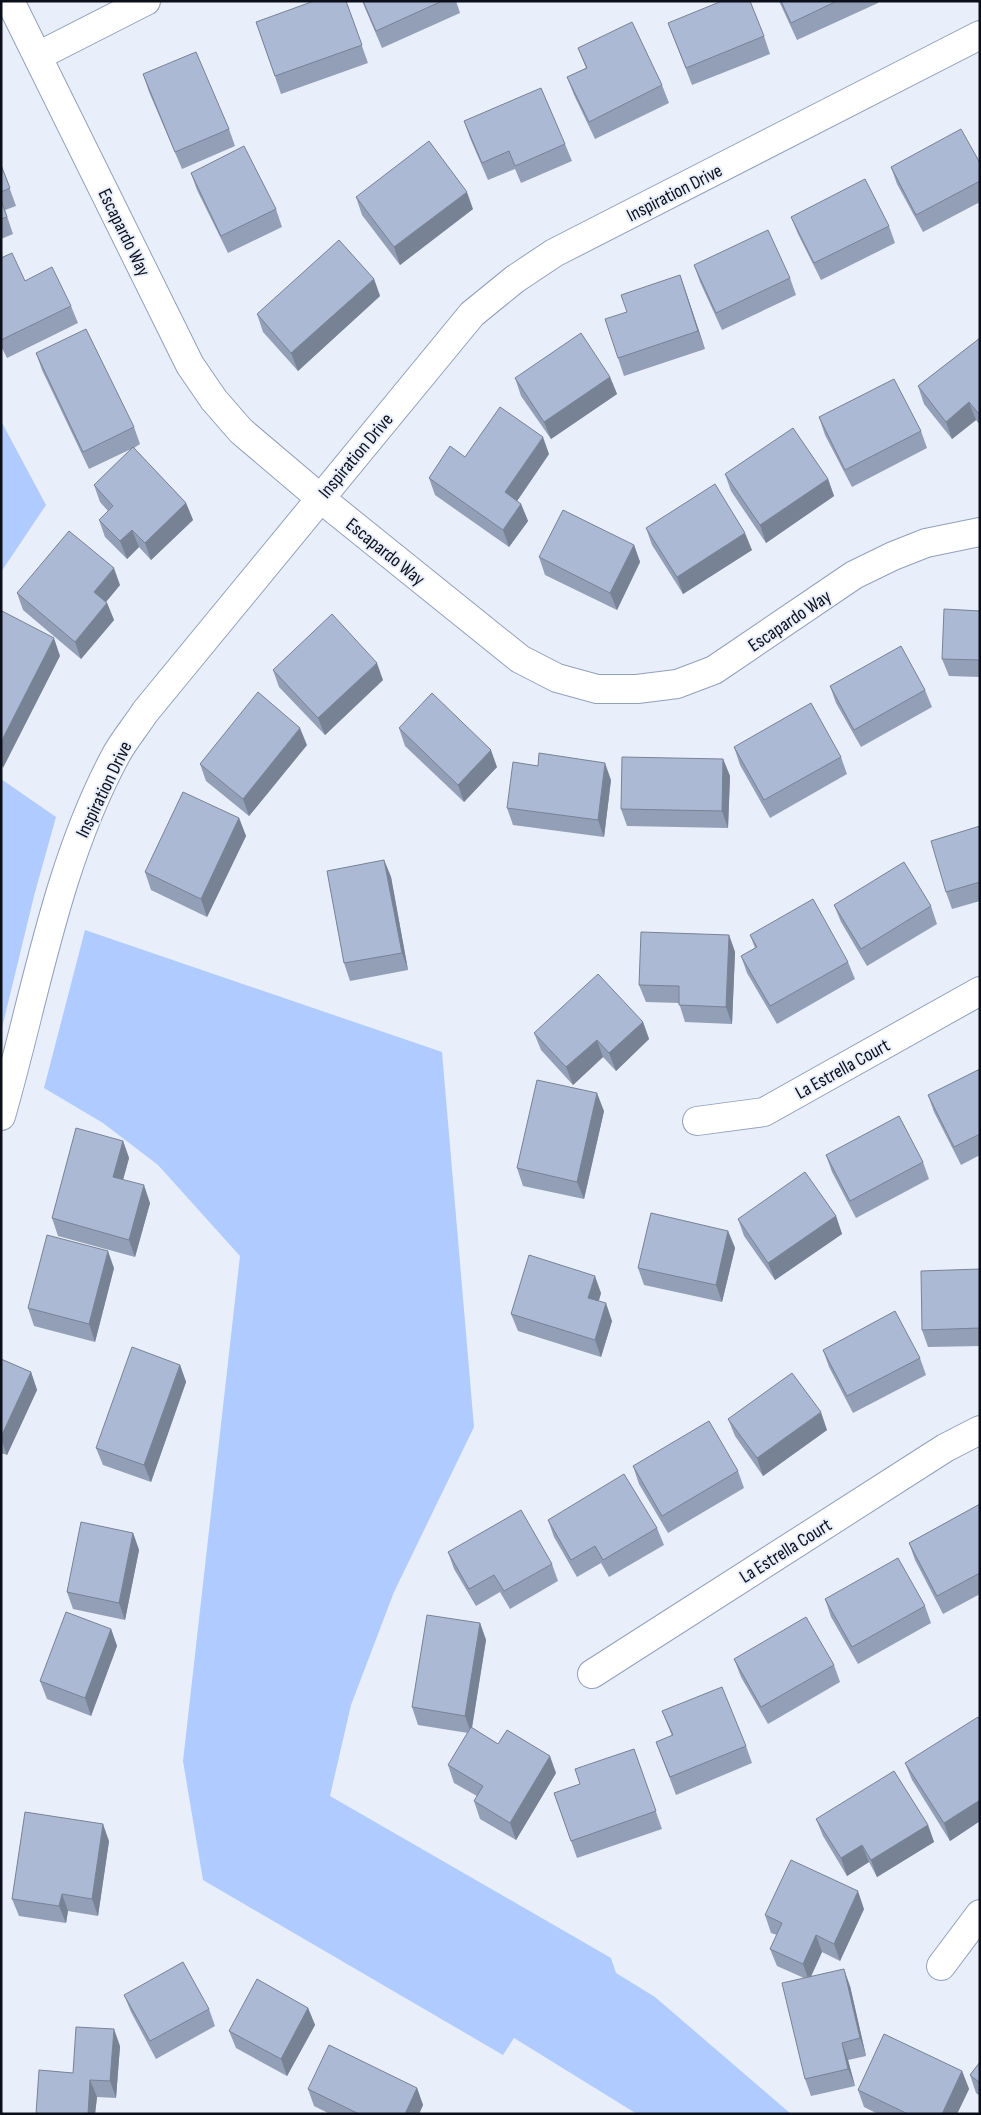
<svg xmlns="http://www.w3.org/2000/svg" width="981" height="2115" viewBox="0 0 981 2115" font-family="'Sofia Sans Condensed',sans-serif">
	<rect width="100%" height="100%" fill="#e8eefa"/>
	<!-- green -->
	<g fill="#b0cbff">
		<path d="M1,421L46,505L1,572Z"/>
		<path d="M1,779L56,817L34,896L1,1032Z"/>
		<path d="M85,930L442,1052L474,1427L394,1592L351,1705L330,1796L611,1958L616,1973L655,1997L791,2114H637L514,2038L503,2055L203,1880L183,1761L240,1256L158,1165L103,1123L44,1088Z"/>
	</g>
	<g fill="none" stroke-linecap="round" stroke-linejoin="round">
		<defs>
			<g id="minor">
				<path d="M10,1L190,365L214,400L241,431L320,498L520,659L557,678L597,689H637L677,684L714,670L854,575L893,556L926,543L980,532"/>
				<path d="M38,56L146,1"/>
				<path d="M697,1121L764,1112L980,991"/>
				<path d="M592,1674L945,1448L980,1430"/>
				<path d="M941,1966L980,1914"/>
			</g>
			<path id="tertiary" d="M1,1116C36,995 56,865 117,753C125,739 136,726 145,712L472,314L515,279L554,253L980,35"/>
		</defs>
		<!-- minor casing -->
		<use href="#minor" stroke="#91a0bb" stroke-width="30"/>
		<!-- tertiary casing -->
		<use href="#tertiary" stroke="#91a0bb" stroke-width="30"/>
		<!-- minor -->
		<use href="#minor" stroke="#fff" stroke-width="28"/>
		<!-- tertiary -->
		<use href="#tertiary" stroke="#fff" stroke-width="28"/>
	</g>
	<!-- wall -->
	<g fill="#939fb7">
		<path d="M346,1L368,63L281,94L256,22Z"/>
		<path d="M362,1H456L460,13L382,48Z"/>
		<path d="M779,1H878V3L797,40Z"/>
		<path d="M668,23L764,36L770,54L692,85Z"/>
		<path d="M578,48L662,85L669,103L595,139L574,95L567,77L586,68Z"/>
		<path d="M143,74L229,129L235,146L182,169L149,92Z"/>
		<path d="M464,121L565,144L572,161L521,183L515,169L488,180L470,138Z"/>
		<path d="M980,163V202L923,232L897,184L891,167Z"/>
		<path d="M1,164L16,206L5,210L13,234L1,239Z"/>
		<path d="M191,173L276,209L282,227L228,253L197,190Z"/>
		<path d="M356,197L473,209L400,265L362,215Z"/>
		<path d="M791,217L889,226L895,243L821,280L798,234Z"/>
		<path d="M1,258L25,281L71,306L78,323L7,358L1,346Z"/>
		<path d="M694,265L790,278L796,295L722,330L700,282Z"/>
		<path d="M680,275L705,349L624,376L618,358L627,312Z"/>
		<path d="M374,279L380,296L298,371L263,332L257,314Z"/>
		<path d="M980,338V425L976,420L952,439L924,404L918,386Z"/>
		<path d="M36,353L134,427L140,444L134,448L186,503L193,520L151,560L139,547L127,559L105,537L99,520L108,511L100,502L94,485L131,449L89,469L42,370Z"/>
		<path d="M610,377L617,394L551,439L521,396L515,378Z"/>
		<path d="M819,417L921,431L927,448L852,487L825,435Z"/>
		<path d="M549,454L517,501L521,504L528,521L509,547L435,495L429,478L465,457Z"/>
		<path d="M725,474L828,479L834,496L766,543L731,491Z"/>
		<path d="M646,528L752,550L683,594L652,545Z"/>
		<path d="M634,545L640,562L617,610L545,575L539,557Z"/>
		<path d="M120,585L106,602L107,603L114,620L81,659L23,610L17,593Z"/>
		<path d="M980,611V677L949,676L942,659Z"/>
		<path d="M273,670L383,680L325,735L279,687Z"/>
		<path d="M830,686L925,690L932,707L861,747L836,703Z"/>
		<path d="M399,728L497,767L464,802L405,746Z"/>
		<path d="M307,745L249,816L206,781L200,764Z"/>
		<path d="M734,747L841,757L847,774L770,818L740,765Z"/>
		<path d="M723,759L730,776L728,828L627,826L621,809Z"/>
		<path d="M611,780L604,837L513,825L507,808Z"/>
		<path d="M239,818L246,836L207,917L151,890L145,872Z"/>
		<path d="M980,826V901L952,909L946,892Z"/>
		<path d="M384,860L391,877L408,970L350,981L344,963Z"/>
		<path d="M834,905L931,906L937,924L867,966L841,922Z"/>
		<path d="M729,935L735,952L732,1024L685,1022L679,1003L646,1002L639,985Z"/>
		<path d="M750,935L848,962L855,979L777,1024L747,973L741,956L755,948Z"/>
		<path d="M643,1022L649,1039L616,1071L603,1057L573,1085L541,1050L534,1033Z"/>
		<path d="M980,1069V1155L961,1165L934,1112L928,1095Z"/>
		<path d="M604,1111L584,1199L523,1186L517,1168Z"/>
		<path d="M123,1141L129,1158L123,1180L150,1203L135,1257L58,1236L52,1218Z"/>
		<path d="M826,1155L923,1162L929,1179L856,1218L832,1172Z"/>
		<path d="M836,1216L842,1234L775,1280L744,1236L738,1219Z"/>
		<path d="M728,1231L735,1248L722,1302L644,1285L638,1268Z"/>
		<path d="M114,1268L95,1342L34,1326L28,1308Z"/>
		<path d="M980,1269V1346L928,1347L922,1330Z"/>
		<path d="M601,1293L599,1301L612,1321L601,1357L518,1331L511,1314Z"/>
		<path d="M823,1350L920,1358L926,1375L853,1413L829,1367Z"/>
		<path d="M1,1359L31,1372L37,1390L7,1455L1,1453Z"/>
		<path d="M180,1365L186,1382L151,1482L103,1465L96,1448Z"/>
		<path d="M728,1419L827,1430L763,1476L735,1436Z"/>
		<path d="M633,1466L738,1471L744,1488L668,1533L639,1484Z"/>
		<path d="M980,1504V1594L943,1614L915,1560L909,1543Z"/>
		<path d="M548,1520L657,1528L664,1545L609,1577L601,1563L577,1577L554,1537Z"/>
		<path d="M133,1533L139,1550L125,1620L73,1609L67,1592Z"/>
		<path d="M448,1552L552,1564L558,1581L510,1609L500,1592L476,1606L454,1569Z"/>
		<path d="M825,1599L925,1606L931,1623L858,1664L831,1617Z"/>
		<path d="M480,1623L486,1640L472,1728L498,1744L556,1773L516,1840L480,1819L474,1801L477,1796L454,1783L448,1765L468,1733L418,1725L412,1707Z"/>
		<path d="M111,1629L117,1646L91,1716L47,1699L40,1681Z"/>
		<path d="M734,1659L834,1665L840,1682L768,1724L741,1677Z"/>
		<path d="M662,1711L746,1746L752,1763L676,1795L656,1742L672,1736Z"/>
		<path d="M980,1720V1821L950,1841L912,1780L905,1763Z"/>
		<path d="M634,1749L662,1829L577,1858L554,1793L580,1784Z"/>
		<path d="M816,1819L928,1825L934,1842L877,1877L869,1862L847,1876L823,1836Z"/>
		<path d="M109,1841L98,1916L68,1911L66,1923L19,1916L12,1899Z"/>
		<path d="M864,1909L840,1961L822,1952L811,1976L850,1986L866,2056L848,2060L855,2086L811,2096L805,2079L804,1978L777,1966L770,1949L777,1935L771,1933L765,1915Z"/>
		<path d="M124,1995L209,2009L215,2026L156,2059L131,2012Z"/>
		<path d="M308,2008L315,2025L287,2076L236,2048L229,2031Z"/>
		<path d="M120,2046L116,2098L97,2097L95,2114H36L73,2073Z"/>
		<path d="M980,2062V2096L976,2093L970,2075Z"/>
		<path d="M962,2071L969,2089L957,2114H878L864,2107L858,2090Z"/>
		<path d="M417,2088L423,2105L419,2114H330L314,2106L308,2089Z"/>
	</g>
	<!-- shaded-wall -->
	<g fill="#788295">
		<path d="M467,192L473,209L400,265L394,247Z"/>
		<path d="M680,275L686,292L705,349L698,331Z"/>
		<path d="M374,279L380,296L298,371L291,353Z"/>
		<path d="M610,377L617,394L551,439L544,422Z"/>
		<path d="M969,402L976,420L952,439L946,422Z"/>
		<path d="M543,437L549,454L511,510L505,492Z"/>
		<path d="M828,479L834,496L766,543L760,525Z"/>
		<path d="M186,503L193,520L151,560L145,543Z"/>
		<path d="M521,504L528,521L509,547L503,530Z"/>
		<path d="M132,530L139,547L127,559L120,541Z"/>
		<path d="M745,533L752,550L683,594L677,577Z"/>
		<path d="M634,545L640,562L617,610L610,593Z"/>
		<path d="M114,568L120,585L100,609L94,592Z"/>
		<path d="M107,603L114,620L81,659L75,642Z"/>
		<path d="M54,638L60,656L3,768L1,763V742Z"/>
		<path d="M377,663L383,680L325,735L318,718Z"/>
		<path d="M300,728L307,745L249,816L243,799Z"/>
		<path d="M491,750L497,767L464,802L458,785Z"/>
		<path d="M723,759L730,776L728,828L722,811Z"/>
		<path d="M605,763L611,780L604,837L598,820Z"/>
		<path d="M239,818L246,836L207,917L201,899Z"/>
		<path d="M384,860L391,877L408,970L402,953Z"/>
		<path d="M729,935L735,952L732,1024L726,1007Z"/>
		<path d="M643,1022L649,1039L616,1071L609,1053Z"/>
		<path d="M597,1040L603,1057L573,1085L566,1067Z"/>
		<path d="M597,1093L604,1111L584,1199L577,1182Z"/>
		<path d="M123,1141L129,1158L119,1194L113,1177Z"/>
		<path d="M144,1185L150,1203L135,1257L129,1240Z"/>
		<path d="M836,1216L842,1234L775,1280L768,1263Z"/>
		<path d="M728,1231L735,1248L722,1302L716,1285Z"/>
		<path d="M108,1251L114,1268L95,1342L89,1324Z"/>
		<path d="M595,1276L601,1293L594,1315L588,1298Z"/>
		<path d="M606,1303L612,1321L601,1357L595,1340Z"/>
		<path d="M180,1365L186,1382L151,1482L144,1465Z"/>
		<path d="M31,1372L37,1390L7,1455L1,1439V1437Z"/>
		<path d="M821,1412L827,1430L763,1476L757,1458Z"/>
		<path d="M133,1533L139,1550L125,1620L119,1603Z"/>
		<path d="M480,1623L486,1640L471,1733L465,1716Z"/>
		<path d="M111,1629L117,1646L91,1716L85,1698Z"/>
		<path d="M550,1756L556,1773L516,1840L510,1823Z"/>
		<path d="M980,1800V1821L950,1841L944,1823Z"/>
		<path d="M103,1824L109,1841L98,1916L92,1899Z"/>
		<path d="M928,1825L934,1842L877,1877L871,1860Z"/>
		<path d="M862,1845L869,1862L847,1876L841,1858Z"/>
		<path d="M858,1891L864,1909L840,1961L834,1944Z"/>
		<path d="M62,1894L68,1911L66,1923L59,1906Z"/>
		<path d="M816,1935L822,1952L809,1981L803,1964Z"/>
		<path d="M844,1969L850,1986L866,2056L860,2038Z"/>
		<path d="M308,2008L315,2025L287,2076L281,2059Z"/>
		<path d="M114,2029L120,2046L116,2098L110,2081Z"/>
		<path d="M842,2043L848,2060L855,2086L848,2069Z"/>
		<path d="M962,2071L969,2089L957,2114H942Z"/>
		<path d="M90,2080L97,2097L95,2114H88Z"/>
		<path d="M417,2088L423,2105L419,2114H405Z"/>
	</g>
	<!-- building -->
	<g fill="#abb9d5" stroke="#788295">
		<path d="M314,1H346L362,45L275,76L256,22Z"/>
		<path d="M363,1H442L376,31Z"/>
		<path d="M722,1H750L764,36L686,68L668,23Z"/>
		<path d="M781,1H837L791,23Z"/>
		<path d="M632,22L662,85L589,122L567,77L587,68L578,48Z"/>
		<path d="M196,52L229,129L175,152L143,74Z"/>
		<path d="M541,88L565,144L515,166L509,151L482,163L464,121Z"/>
		<path d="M961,129L980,163V181L916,215L891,167Z"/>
		<path d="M429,141L467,192L394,247L356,197Z"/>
		<path d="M244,146L276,209L221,236L191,173Z"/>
		<path d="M1,165L10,188L1,192Z"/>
		<path d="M865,179L889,226L814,263L791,217Z"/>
		<path d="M1,200L7,217L1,219Z"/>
		<path d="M768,230L790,278L716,313L694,265Z"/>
		<path d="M339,240L374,279L291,353L257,314Z"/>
		<path d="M12,253L25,281L52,267L71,306L1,340V258Z"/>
		<path d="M680,275L698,331L618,358L605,319L627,312L621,295Z"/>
		<path d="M86,329L134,427L83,452L36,353Z"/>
		<path d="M581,333L610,377L544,422L515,378Z"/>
		<path d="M980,338V412L978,413L969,402L946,422L918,386Z"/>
		<path d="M894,379L921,431L845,470L819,417Z"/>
		<path d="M500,407L543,437L505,492L521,504L503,530L429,478L450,446L465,457Z"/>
		<path d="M793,428L828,479L760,525L725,474Z"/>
		<path d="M133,447L186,503L145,543L132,530L120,541L99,520L113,506L94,485Z"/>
		<path d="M715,484L745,533L677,577L646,528Z"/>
		<path d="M563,510L634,545L610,593L539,557Z"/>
		<path d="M69,531L114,568L94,592L107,603L75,642L17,593Z"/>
		<path d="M944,609L980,611V660L942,659Z"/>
		<path d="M2,611L54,638L1,742V612Z"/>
		<path d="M332,614L377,663L318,718L273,670Z"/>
		<path d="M901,646L925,690L854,730L830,686Z"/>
		<path d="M258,692L300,728L243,799L200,764Z"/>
		<path d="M432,693L491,750L458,785L399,728Z"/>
		<path d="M811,703L841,757L764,800L734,747Z"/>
		<path d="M539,753L605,763L598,820L507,808L513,762L538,766Z"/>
		<path d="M622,757L723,759L722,811L621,809Z"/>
		<path d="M183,792L239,818L201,899L145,872Z"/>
		<path d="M980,826V882L946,892L931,841Z"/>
		<path d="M384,860L402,953L344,963L327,871Z"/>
		<path d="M904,862L931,906L861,949L834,905Z"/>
		<path d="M813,899L848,962L770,1006L741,956L757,947L750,935Z"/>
		<path d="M641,932L729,935L726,1007L679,1005V986L639,985Z"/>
		<path d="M598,974L643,1022L609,1053L597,1040L566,1067L534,1033Z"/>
		<path d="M980,1069V1134L954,1147L928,1095Z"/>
		<path d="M537,1080L597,1093L577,1182L517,1168Z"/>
		<path d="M899,1116L923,1162L850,1201L826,1155Z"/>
		<path d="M76,1128L123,1141L113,1177L144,1185L129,1240L52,1218Z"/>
		<path d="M805,1172L836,1216L768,1263L738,1219Z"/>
		<path d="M651,1213L728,1231L716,1285L638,1268Z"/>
		<path d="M47,1235L108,1251L89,1324L28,1308Z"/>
		<path d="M529,1255L595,1276L588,1298L606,1303L595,1340L511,1314Z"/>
		<path d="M980,1269V1328L922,1330L921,1271Z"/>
		<path d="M895,1311L920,1358L847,1396L823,1350Z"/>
		<path d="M132,1347L180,1365L144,1465L96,1448Z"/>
		<path d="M1,1359L31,1372L1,1437Z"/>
		<path d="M792,1373L821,1412L757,1458L728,1419Z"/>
		<path d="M709,1421L738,1471L662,1516L633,1466Z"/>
		<path d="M624,1474L657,1528L603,1560L595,1546L571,1560L548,1520Z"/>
		<path d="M980,1504V1573L937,1596L909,1543Z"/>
		<path d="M521,1510L552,1564L504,1591L494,1575L469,1589L448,1552Z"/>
		<path d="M81,1522L133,1533L119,1603L67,1592Z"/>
		<path d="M898,1558L925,1606L852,1647L825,1599Z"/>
		<path d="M66,1612L111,1629L85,1698L40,1681Z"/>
		<path d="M427,1615L480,1623L465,1716L412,1707Z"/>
		<path d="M806,1617L834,1665L761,1707L734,1659Z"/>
		<path d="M722,1687L746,1746L670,1777L656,1742L673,1735L662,1711Z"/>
		<path d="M978,1717L980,1720V1800L944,1823L905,1763Z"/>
		<path d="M471,1727L498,1744L507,1730L550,1756L510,1823L474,1801L483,1786L448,1765Z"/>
		<path d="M634,1749L656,1811L571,1841L554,1793L580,1784L575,1769Z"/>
		<path d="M894,1771L928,1825L871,1860L862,1845L841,1858L816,1819Z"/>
		<path d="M25,1812L103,1824L92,1899L62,1894L59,1906L12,1899Z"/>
		<path d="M791,1860L858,1891L834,1944L816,1935L803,1964L770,1949L782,1923L765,1915Z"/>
		<path d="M183,1962L209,2009L150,2041L124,1995Z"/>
		<path d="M844,1969L860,2038L842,2043L848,2069L805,2079L782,1983Z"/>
		<path d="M257,1979L308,2008L281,2059L229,2031Z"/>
		<path d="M76,2027L114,2029L110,2081L90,2080L88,2114H36L39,2070L73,2073Z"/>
		<path d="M884,2034L962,2071L942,2114H908L858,2090Z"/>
		<path d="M329,2045L417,2088L405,2114H359L308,2089Z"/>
		<path d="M980,2062V2083L970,2075Z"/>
	</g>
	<g text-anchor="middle" stroke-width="4" stroke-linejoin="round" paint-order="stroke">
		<!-- street labels -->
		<g font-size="19" fill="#0a0f19" stroke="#e8eefa">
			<text transform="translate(674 192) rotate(-27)" y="7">Inspiration Drive</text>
			<text transform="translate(125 232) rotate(64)" y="7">Escapardo Way</text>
			<text transform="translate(355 455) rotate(-50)" y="7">Inspiration Drive</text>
			<text transform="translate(386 551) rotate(39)" y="7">Escapardo Way</text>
			<text transform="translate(789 620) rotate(-34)" y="7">Escapardo Way</text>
			<text transform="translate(103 789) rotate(-64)" y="7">Inspiration Drive</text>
			<text transform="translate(842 1068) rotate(-29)" y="7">La Estrella Court</text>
			<text transform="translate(785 1550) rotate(-32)" y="7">La Estrella Court</text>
		</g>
	</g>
	<!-- border -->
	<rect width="981" height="2115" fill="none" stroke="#0a0f19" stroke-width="5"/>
</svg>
